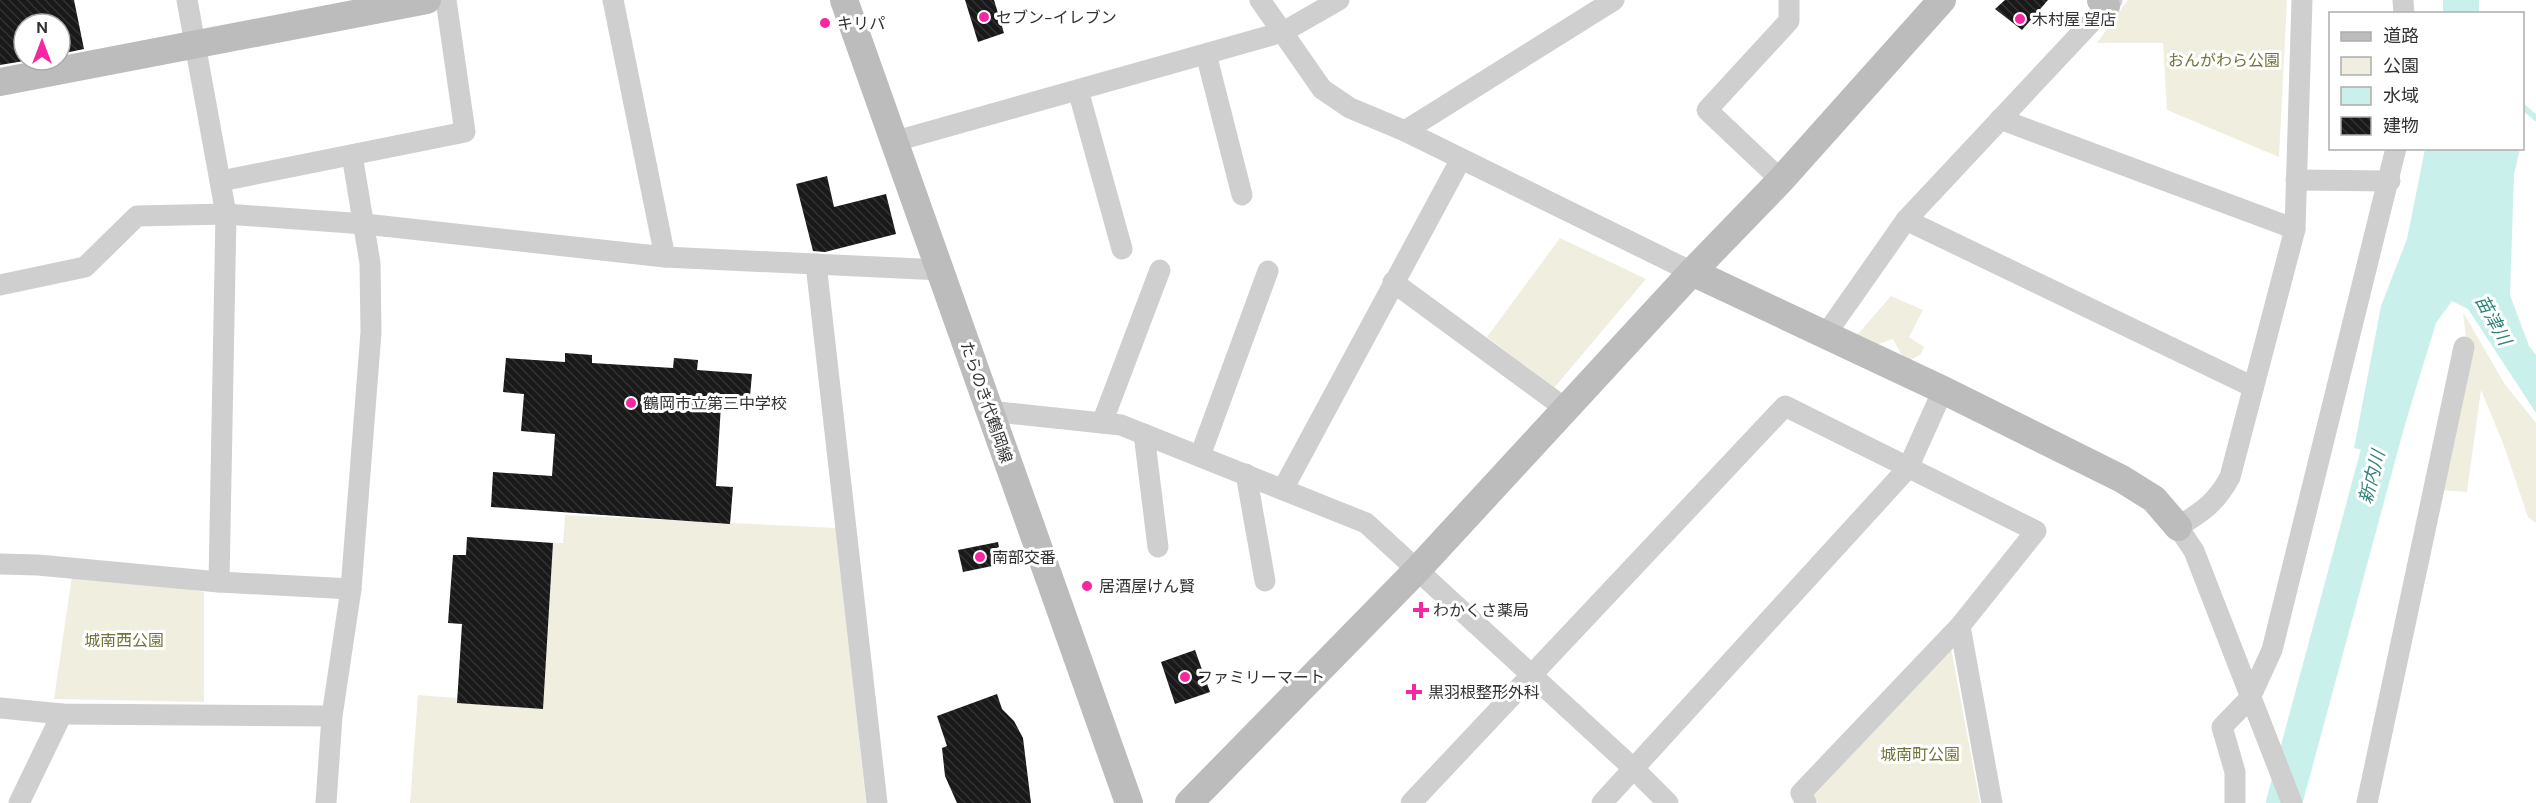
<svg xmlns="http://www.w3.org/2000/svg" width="2536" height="803" viewBox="0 0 2536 803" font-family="'DM Sans','Noto Sans JP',sans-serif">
	<defs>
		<pattern id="building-back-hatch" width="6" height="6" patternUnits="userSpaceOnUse" patternTransform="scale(1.5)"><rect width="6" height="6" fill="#191919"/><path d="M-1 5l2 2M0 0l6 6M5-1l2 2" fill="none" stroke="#323232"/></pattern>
	</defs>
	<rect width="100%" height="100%" fill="#fff"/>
	<!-- green -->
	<g fill="#f0efdf">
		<path d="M2128,0H2287L2279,157L2167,110L2163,43H2097Z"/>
		<path d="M1560,238L1646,279L1554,388L1487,337Z"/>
		<path d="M1891,296L1923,310L1909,337L1924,347L1921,354L1906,363L1893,339L1873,346L1857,335Z"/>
		<path d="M2463,312L2504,383L2536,423V523L2528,517L2503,443L2481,390L2467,492L2439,490L2468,356Z"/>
		<path d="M565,515L836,528L866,803H410L418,695L457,698V703L543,708L553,543H563Z"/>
		<path d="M73,569L204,592V702L54,699Z"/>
		<path d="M1951,648L1980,803H1818L1812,795Z"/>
	</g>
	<!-- water -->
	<path fill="#caf0ec" d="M2425,149H2520L2514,174L2510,295L2529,346L2536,355V413L2468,309L2452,301L2436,323L2395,457L2354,448L2381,306L2407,239Z"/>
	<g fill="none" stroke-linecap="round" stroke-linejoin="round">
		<!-- stream -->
		<path stroke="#caf0ec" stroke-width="6" d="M2522,106L2536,118"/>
		<!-- river -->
		<g stroke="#caf0ec" stroke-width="36">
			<path d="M2461,0V14"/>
			<path d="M2284,803L2391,407"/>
		</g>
	</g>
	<!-- building -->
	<g fill="url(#building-back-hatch)">
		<path d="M0,0H74L84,49L60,54V24H24V61L0,65Z"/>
		<path d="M965,0H994L1004,33L978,42Z"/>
		<path d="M2005,0H2048L2022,30L1995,9Z"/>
		<path d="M827,176L834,207L886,194L896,234L825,252L813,251L796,184Z"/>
		<path d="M565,353L592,355V363L673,368L674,358L698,360L697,370L752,374L749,407L721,405L716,486L733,487L730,524L491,507L493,472L552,476L555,434L521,431L524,394L503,392L506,358L565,362Z"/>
		<path d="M467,537L553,543L543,709L457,703L462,624L448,623L453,555H466Z"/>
		<path d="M998,542L1002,564L963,572L958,550Z"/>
		<path d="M1195,650L1210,692L1175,704L1161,662Z"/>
		<path d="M997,694L1002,709L1014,721L1023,738L1031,803H957L945,776L942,748L947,746L937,716Z"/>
	</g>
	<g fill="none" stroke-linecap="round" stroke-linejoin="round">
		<!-- street -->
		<g stroke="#cfcfcf" stroke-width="21">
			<path d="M187,0L226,214L219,582"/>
			<path d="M613,0L665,257"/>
			<path d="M1260,0L1322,89L1350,108L1405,131L1692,272"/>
			<path d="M2403,0L2404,14"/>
			<path d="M1206,54L1242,195"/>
			<path d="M1078,90L1122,249"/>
			<path d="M2000,119L2295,229"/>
			<path d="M1405,131L1614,0"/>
			<path d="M896,141L1283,32L1339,0"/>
			<path d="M1781,180L1707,110L1789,21V0"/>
			<path d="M2296,180L2390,181"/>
			<path d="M221,181L465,132L446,0"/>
			<path d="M1906,220L2253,387"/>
			<path d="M816,264L877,803"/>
			<path d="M1393,282L1566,409"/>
			<path d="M0,285L85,267L137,216L226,214L365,224L665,257L941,270"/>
			<path d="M1826,334L1906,220L2112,0"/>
			<path d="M989,411L1121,425L1366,523L1634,769L1668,803"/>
			<path d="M1102,423L1160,270"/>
			<path d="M1144,434L1158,547"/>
			<path d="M1200,456L1268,271"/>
			<path d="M1246,474L1265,581"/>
			<path d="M1283,489L1461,159"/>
			<path d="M0,564L38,565L219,582L351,589"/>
			<path d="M1960,626L1992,803"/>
			<path d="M0,708L62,714L332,716"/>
			<path d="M19,803L62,714"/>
			<path d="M326,803L332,716L351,589L371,332L370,263L352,155"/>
			<path d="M1411,803L1785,406L2036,531L1960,626L1801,793L1806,803"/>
			<path d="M1602,803L1908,468L1943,390"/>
			<path d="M2235,803V772L2222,727L2250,698L2272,650L2396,148"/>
			<path d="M2292,803L2194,551L2178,527C2203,511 2216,503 2230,477L2295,229L2302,0"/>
			<path d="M2367,803L2464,347"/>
		</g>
		<!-- secondary -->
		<g stroke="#bcbcbc" stroke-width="28">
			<path d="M844,0L1129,803"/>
			<path d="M2101,0L2106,6"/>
			<path d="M0,82L427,0"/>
			<path d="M1692,272L1943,390L2122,479L2154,499L2178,527"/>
			<path d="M1189,803L1417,570L1692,272L1781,180L1942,0"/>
		</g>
	</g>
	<!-- markers -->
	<g fill="#f627a0" stroke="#fff" stroke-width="2">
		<circle cx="984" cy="17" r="6"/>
		<circle cx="2020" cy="19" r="6"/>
		<circle cx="825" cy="23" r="6"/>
		<circle cx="631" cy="403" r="6"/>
		<circle cx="980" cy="557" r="6"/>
		<circle cx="1087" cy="586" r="6"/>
		<path d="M1418 601h6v6h6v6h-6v6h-6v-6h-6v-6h6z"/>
		<circle cx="1185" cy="677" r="6"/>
		<path d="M1411 683h6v6h6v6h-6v6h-6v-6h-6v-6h6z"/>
	</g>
	<g text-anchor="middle" stroke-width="6" stroke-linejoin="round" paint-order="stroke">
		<!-- poi labels -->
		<g font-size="16" fill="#323232" stroke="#fff" text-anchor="start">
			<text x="996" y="23">セブン-イレブン</text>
			<text x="2032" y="25">木村屋 望店</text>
			<text x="837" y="29">キリパ</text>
			<text x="643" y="409">鶴岡市立第三中学校</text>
			<text x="992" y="563">南部交番</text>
			<text x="1099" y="592">居酒屋けん賢</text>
			<text x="1433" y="616">わかくさ薬局</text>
			<text x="1197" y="683">ファミリーマート</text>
			<text x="1428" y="698">黒羽根整形外科</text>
		</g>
		<!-- park labels -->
		<g font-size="16" fill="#72733a" stroke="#fff">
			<text x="2224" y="66">おんがわら公園</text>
			<text x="124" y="646">城南西公園</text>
			<text x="1920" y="760">城南町公園</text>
		</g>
		<!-- street labels -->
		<g font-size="16" fill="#323232" stroke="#fff">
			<text transform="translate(987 402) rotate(71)" y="6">たらのき代鶴岡線</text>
		</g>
		<!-- water labels -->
		<g font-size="18" font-style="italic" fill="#2f8277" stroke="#fff">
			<text transform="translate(2493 320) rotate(61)" y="6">苗津川</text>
			<text transform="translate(2372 477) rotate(-75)" y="6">新内川</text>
		</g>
	</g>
	<!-- legend -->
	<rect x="2329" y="12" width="195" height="138" fill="#ffffff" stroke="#adadad" stroke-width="1.5"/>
	<rect x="2341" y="32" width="30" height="9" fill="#bcbcbc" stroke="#adadad" stroke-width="1.5"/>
	<text x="2383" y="42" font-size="18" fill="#323232">道路</text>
	<rect x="2341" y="57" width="30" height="18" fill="#f0efdf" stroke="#adadad" stroke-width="1.5"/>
	<text x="2383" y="72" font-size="18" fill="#323232">公園</text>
	<rect x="2341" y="87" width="30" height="18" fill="#caf0ec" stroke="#adadad" stroke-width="1.5"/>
	<text x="2383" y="102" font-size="18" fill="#323232">水域</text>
	<rect x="2341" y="117" width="30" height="18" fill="url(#building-back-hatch)" stroke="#adadad" stroke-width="1.5"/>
	<text x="2383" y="132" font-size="18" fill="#323232">建物</text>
	<!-- north arrow -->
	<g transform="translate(42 42)"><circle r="28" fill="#ffffff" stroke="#adadad" stroke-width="1.5"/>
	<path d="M0-4.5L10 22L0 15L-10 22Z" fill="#f627a0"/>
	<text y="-9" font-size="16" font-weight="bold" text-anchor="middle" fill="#323232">N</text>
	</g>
</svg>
